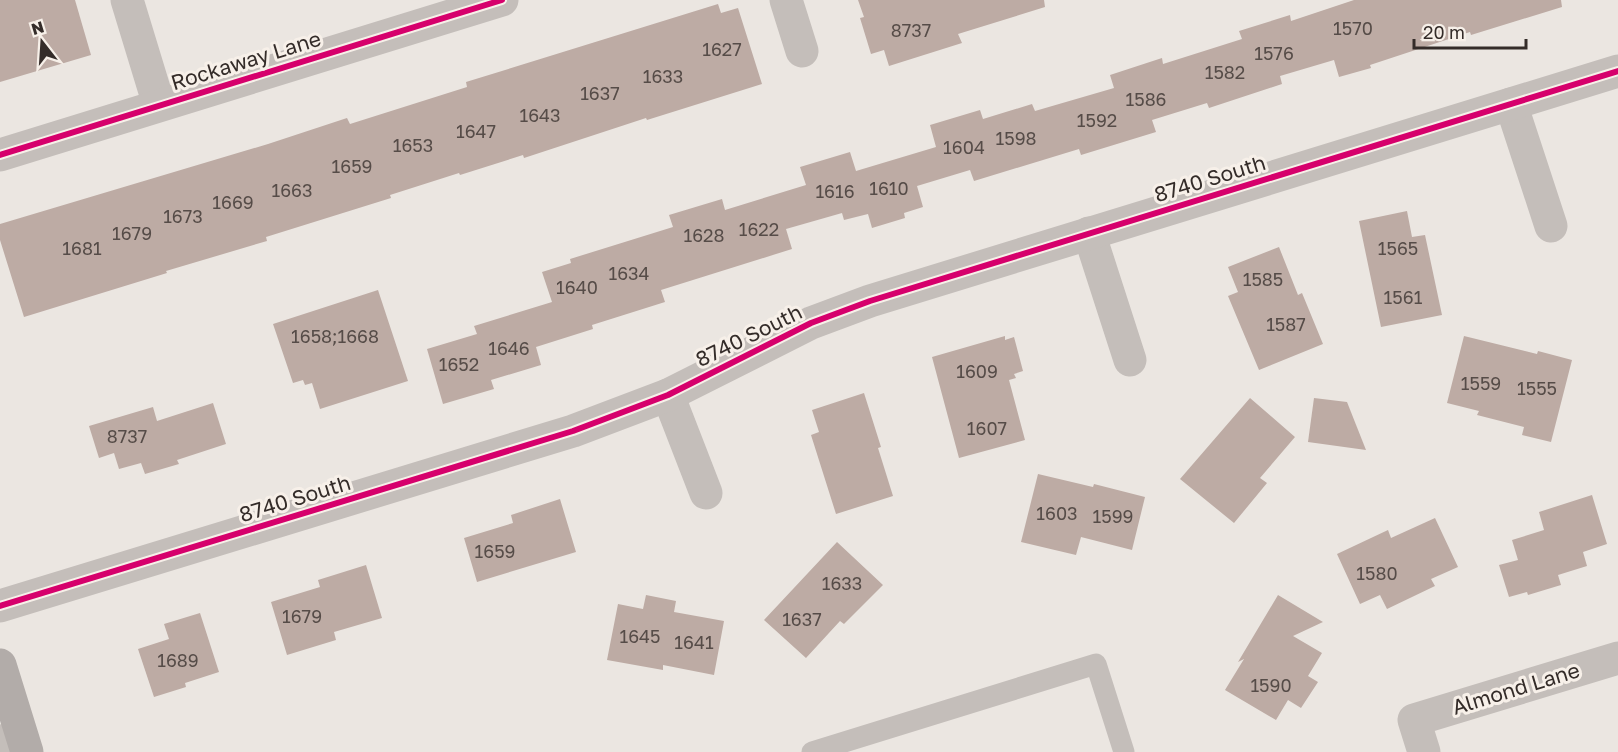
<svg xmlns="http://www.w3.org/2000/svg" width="1618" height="752" viewBox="0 0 1618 752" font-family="'Golos Text',sans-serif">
	<rect width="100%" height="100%" fill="#ebe6e1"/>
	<!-- building -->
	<g fill="#bdaba4">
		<path d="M0,0H75L91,55L0,82Z"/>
		<path d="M858,0H1044L1045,7L958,34L962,43L889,66L884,50L871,54L860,18L864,17Z"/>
		<path d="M1354,0H1561L1562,7L1471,35L1470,32L1370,65L1371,68L1339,77L1334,60L1280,76L1282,84L1209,108L1207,103L1152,120L1156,132L1081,155L1079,149L974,181L970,170L917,186L923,207L904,213L905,218L872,228L868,214L844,220L842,213L786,229L792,249L661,290L665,302L592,325L593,329L536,347L541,365L491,380L494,389L443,404L427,349L477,334L474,326L552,302L542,272L571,263L570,259L673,227L669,215L722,199L725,210L806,185L800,167L850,152L856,171L936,147L930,125L980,110L983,119L1032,104L1035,111L1114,88L1110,75L1162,58L1163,64L1242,39L1239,31L1290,15L1291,21Z"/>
		<path d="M718,4L721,13L738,8L762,84L647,120L646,118L524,158L523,155L460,175L459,173L390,195L391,198L266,237L267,241L166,271L167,273L24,317L0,240V224L268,144L347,118L350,124L467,87L466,82Z"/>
		<path d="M1407,211L1412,237L1425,235L1442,315L1381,327L1359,221Z"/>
		<path d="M1279,247L1298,295L1302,293L1323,344L1259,370L1228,296L1238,292L1228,267Z"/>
		<path d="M378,290L408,381L320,409L312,383L305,385L303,380L293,383L273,324Z"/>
		<path d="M1005,336V340L1014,337L1023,371L1014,374L1016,378L1009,380L1025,440L959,458L932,357Z"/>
		<path d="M1464,336L1537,354L1538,351L1572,360L1551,442L1522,435L1524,427L1477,415L1479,411L1447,403Z"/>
		<path d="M864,393L881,447L878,448L893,496L836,514L811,435L819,432L812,410Z"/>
		<path d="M1250,398L1295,437L1260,478L1267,483L1234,523L1180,479Z"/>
		<path d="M1314,398L1347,402L1366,450L1308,442Z"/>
		<path d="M213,403L226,444L177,460L179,464L145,474L141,463L119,469L114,453L99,458L89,426L153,407L157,421Z"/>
		<path d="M1038,474L1093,487L1094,484L1145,497L1132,550L1081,537L1076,555L1021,542Z"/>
		<path d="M1592,495L1607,544L1583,552L1587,566L1558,575L1561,585L1528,595L1527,592L1509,597L1499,565L1518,560L1512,540L1544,530L1539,512Z"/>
		<path d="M560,499L576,552L477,582L464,538L513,523L511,515Z"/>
		<path d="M1435,518L1458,567L1431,579L1435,586L1387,609L1380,595L1360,604L1337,554L1388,530L1391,538Z"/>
		<path d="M837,542L883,585L844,624L840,621L806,658L764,620Z"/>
		<path d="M366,565L382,618L334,632L336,640L287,655L271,602L320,587L318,580Z"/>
		<path d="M646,595L676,601L674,612L724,621L714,675L663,665V670L607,660L618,604L643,609Z"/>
		<path d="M1278,595L1323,622L1293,636L1322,653L1308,676L1318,682L1301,708L1288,700L1276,720L1225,690L1244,659L1238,662Z"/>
		<path d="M200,613L219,672L185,683L186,687L154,697L138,649L169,639L164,624Z"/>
	</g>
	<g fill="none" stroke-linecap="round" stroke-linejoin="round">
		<!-- lane -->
		<path stroke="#c4beba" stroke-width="21" d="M812,752L1096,664L1124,752"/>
		<!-- street -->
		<g stroke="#c4beba" stroke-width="33">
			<path d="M127,0L159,105"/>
			<path d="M786,0L802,51"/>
			<path d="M1511,104L1551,226"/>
			<path d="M0,155L502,0"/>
			<path d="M1089,233L1130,360"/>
			<path d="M668,395L706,493"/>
			<path d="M0,606L573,431L668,395L811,323L870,301L1618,71"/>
			<path d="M0,742L21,735"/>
			<path d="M1424,752L1414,720L1618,658"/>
		</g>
		<!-- primary -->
		<path stroke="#b2aca9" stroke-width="33" d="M0,665L27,752"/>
		<defs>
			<g id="cycleway">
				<path d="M0,155L502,0"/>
				<path d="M0,606L573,431L668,395L811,323L870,301L1618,71"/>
			</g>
		</defs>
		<!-- cycleway casing -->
		<use href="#cycleway" stroke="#f7f0e9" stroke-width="10"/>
		<!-- cycleway -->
		<use href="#cycleway" stroke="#d6006c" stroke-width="6"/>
	</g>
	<g text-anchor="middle" stroke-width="6" stroke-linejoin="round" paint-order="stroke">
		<!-- number labels -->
		<g font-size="18" fill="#564c48">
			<text x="1353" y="35">1570</text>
			<text x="911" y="37">8737</text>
			<text x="722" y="56">1627</text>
			<text x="1274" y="60">1576</text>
			<text x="1225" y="79">1582</text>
			<text x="663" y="83">1633</text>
			<text x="600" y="100">1637</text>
			<text x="1146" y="106">1586</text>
			<text x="540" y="122">1643</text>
			<text x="1097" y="127">1592</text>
			<text x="476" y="138">1647</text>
			<text x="1016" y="145">1598</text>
			<text x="413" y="152">1653</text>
			<text x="964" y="154">1604</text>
			<text x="352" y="173">1659</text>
			<text x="889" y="195">1610</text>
			<text x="292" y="197">1663</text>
			<text x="835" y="198">1616</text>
			<text x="233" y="209">1669</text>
			<text x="183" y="223">1673</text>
			<text x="759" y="236">1622</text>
			<text x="132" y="240">1679</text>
			<text x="704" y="242">1628</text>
			<text x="82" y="255">1681</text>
			<text x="1398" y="255">1565</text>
			<text x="629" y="280">1634</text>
			<text x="1263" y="286">1585</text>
			<text x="577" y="294">1640</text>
			<text x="1403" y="304">1561</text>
			<text x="1286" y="331">1587</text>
			<text x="335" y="343">1658;1668</text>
			<text x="509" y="355">1646</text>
			<text x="459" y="371">1652</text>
			<text x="977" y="378">1609</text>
			<text x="1481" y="390">1559</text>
			<text x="1537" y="395">1555</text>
			<text x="987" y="435">1607</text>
			<text x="127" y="443">8737</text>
			<text x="1057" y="520">1603</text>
			<text x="1113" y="523">1599</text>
			<text x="495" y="558">1659</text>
			<text x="1377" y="580">1580</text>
			<text x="842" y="590">1633</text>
			<text x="302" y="623">1679</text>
			<text x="802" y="626">1637</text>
			<text x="640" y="643">1645</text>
			<text x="694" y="649">1641</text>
			<text x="178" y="667">1689</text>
			<text x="1271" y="692">1590</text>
		</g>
		<!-- street labels -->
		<g font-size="21" fill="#342c29" stroke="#f7f0e9">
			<text transform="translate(246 61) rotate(-17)" y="7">Rockaway Lane</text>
			<text transform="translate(1210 179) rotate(-17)" y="7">8740 South</text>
			<text transform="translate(749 336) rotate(-26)" y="7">8740 South</text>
			<text transform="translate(295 499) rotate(-17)" y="7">8740 South</text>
			<text transform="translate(1516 689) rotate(-17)" y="7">Almond Lane</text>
		</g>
	</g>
	<!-- north arrow -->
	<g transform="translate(42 42) rotate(343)" stroke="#f7f0e9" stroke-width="4.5" paint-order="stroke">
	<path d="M0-4.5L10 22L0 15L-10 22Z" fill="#342c29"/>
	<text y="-9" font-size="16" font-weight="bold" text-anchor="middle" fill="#342c29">N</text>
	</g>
	<!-- scale -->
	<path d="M1414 39v9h112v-9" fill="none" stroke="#342c29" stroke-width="3"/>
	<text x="1423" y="39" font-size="18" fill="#342c29" stroke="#f7f0e9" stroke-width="4.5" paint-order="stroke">20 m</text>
</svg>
